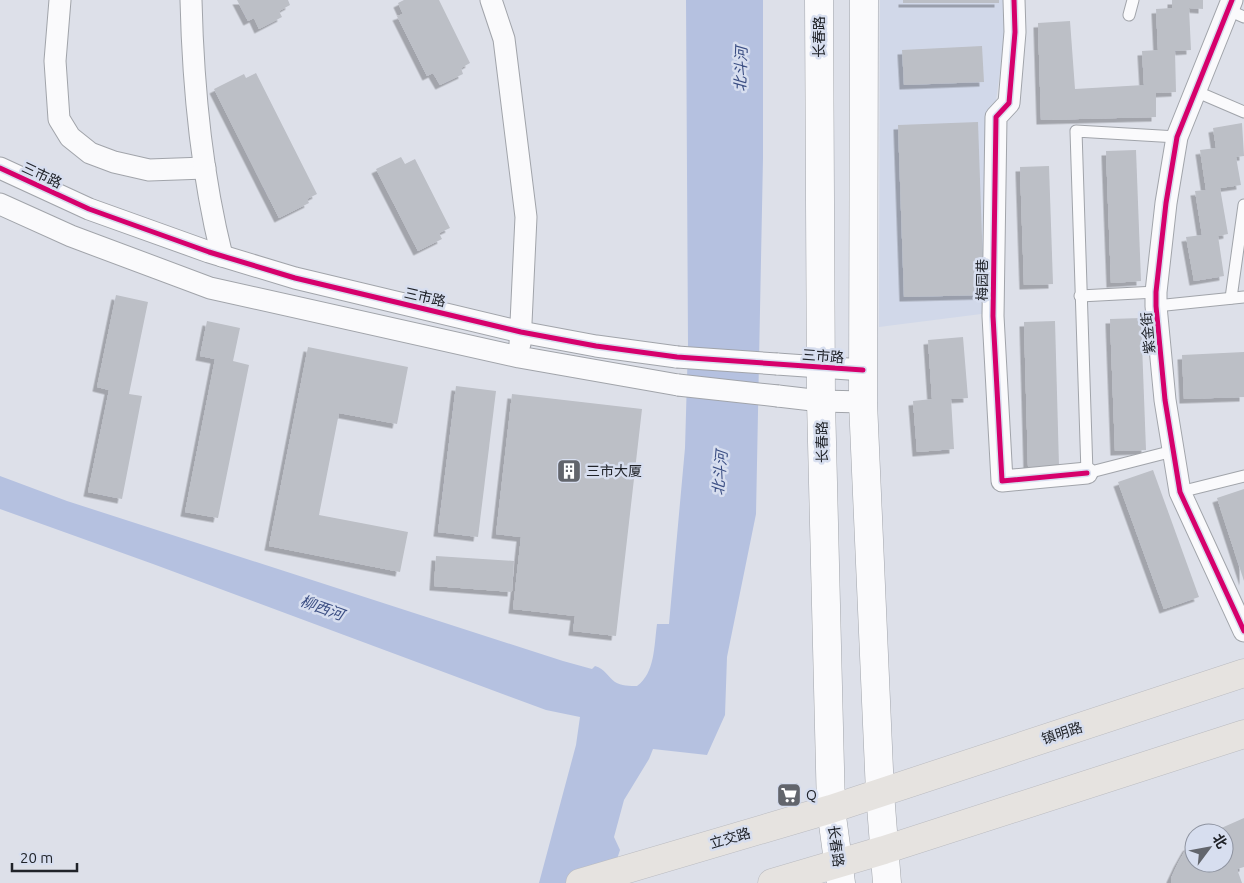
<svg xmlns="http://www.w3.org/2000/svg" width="1244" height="883" viewBox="0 0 1244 883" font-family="Ubuntu,'Noto Sans SC',sans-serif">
	<defs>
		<filter id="shadow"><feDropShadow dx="-4.5" dy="4.5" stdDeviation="0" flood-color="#0004"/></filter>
	</defs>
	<rect width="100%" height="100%" fill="#dde0e9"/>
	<!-- built -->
	<path fill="#d1d8e9" d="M880,0H1010L991,136L997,312L879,327Z"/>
	<!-- water -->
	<path fill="#b5c1e0" d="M686,0H763V158L756,514L727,657L725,715L707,755L653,749L649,759L624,800L614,837L620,850L609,883H539L576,745L580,717L546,710L153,564L0,509V476L67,501L563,661L592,669L595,666C605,669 608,677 615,682C621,686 630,686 637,686C655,673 654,646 657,624H669L685,448L688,344Z"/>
	<!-- building -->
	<g fill="#bcbfc6" filter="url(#shadow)">
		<path d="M237,0H288L290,5L279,11L282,17L259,29L254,18L248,21Z"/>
		<path d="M404,0H439L470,63L461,68L463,74L440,85L433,73L427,76L397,16L403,14L398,3Z"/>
		<rect x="903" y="0" width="96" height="3"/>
		<path d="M1172,0H1203V9L1189,8L1191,50L1175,51L1176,92L1156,93V117L1041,120L1038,23L1070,21L1075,89L1144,85L1142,51L1158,50L1156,9L1172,8Z"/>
		<path d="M982,46L984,82L904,85L902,50Z"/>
		<path d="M256,73L317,194L307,199L309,203L279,218L214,89L244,74L246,78Z"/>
		<path d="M978,122L984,295L904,297L898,125Z"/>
		<path d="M1242,123L1244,156L1236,157L1241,185L1220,188L1228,234L1218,236L1224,276L1194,281L1186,237L1202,235L1195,191L1206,190L1200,150L1216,148L1213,128Z"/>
		<path d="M1136,150L1141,281L1111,283L1106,151Z"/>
		<path d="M401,157L405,164L415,159L450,228L439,233L442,239L418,251L376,169Z"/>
		<path d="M1049,166L1053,284L1024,285L1020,167Z"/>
		<path d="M116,295L148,302L129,394L142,396L122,499L88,492L109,390L97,387Z"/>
		<path d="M1141,318L1146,450L1115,451L1110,319Z"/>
		<path d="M207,321L240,328L233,361L249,365L218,518L185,512L215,359L200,356Z"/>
		<path d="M1055,321L1059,466L1028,467L1024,322Z"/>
		<path d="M963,337L968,398L951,399L954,449L917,452L913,401L932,399L928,340Z"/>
		<path d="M308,347L408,367L397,424L339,413L319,515L408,532L400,572L269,546Z"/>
		<path d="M1244,352V397L1184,399L1182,355Z"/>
		<path d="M456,386L496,391L478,537L438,532Z"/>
		<path d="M512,394L642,409L616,636L573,631L575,616L513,609L521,537L496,534Z"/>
		<path d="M1153,470L1199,597L1164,609L1118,482Z"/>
		<path d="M1244,489V581L1217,498Z"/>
		<path d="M436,556L514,561L512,592L434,586Z"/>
		<path d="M1244,818V867L1237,869L1242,883H1171V878L1178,863L1187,847L1194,843V863H1224V833H1210Z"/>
	</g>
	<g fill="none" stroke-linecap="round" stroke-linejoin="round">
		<defs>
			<g id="lane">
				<path d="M1228,10L1244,17"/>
				<path d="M1129,15L1133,0"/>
				<path d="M1195,91L1244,112"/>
				<path d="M1080,296L1156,292"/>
				<path d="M1231,298L1244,205"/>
				<path d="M1156,306L1244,297"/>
				<path d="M1173,451L1087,473L1076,131L1177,137"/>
				<path d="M1180,492L1244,476"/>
			</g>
			<g id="street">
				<path d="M60,0L55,61L59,119L70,137L90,153L114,162L149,170L205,168"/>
				<path d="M191,0C193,86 201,172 222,256"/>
				<path d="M491,0L504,39L526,217L520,344"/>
				<path d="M1014,0L1015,32L1009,103L996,117L993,316L1002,481L1087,473"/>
				<path d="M1232,0L1177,137L1166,203L1156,292V306L1165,400L1180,492L1244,631"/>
				<path d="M0,168L89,209L209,252L295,278L521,332L596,346L677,357"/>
				<path d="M0,204L71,236L210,288L519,357L678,385"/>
				<path d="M777,364L863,370"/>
				<path d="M778,396L821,401L863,402"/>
			</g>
			<g id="secondary">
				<path d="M819,0L821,401L831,809L841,883"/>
				<path d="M864,0L863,402L880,793L887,883"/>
			</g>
			<g id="primary">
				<path d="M580,883L831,809L1244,673"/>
				<path d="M772,883L884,850L1244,734"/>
			</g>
		</defs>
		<!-- lane casing -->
		<use href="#lane" stroke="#a1a4aa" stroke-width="13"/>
		<!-- street casing -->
		<use href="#street" stroke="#a1a4aa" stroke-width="23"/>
		<!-- secondary casing -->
		<use href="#secondary" stroke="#a1a4aa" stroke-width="29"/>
		<!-- primary casing -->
		<use href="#primary" stroke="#babbc0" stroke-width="29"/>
		<!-- lane -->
		<use href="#lane" stroke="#fafafc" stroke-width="11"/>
		<!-- street -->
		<use href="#street" stroke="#fafafc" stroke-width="21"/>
		<!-- secondary -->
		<use href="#secondary" stroke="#fafafc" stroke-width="28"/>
		<!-- primary -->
		<use href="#primary" stroke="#e6e3e0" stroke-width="28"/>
		<defs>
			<g id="street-bridge">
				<path d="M677,357L777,364"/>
				<path d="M678,385L778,396"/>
			</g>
		</defs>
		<!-- street-bridge casing -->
		<use href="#street-bridge" stroke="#a1a4aa" stroke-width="23" stroke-linecap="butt"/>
		<!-- street-bridge -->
		<use href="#street-bridge" stroke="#fafafc" stroke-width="21"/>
		<defs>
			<g id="cycleway">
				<path d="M1014,0L1015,32L1009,103L996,117L993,316L1002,481L1087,473"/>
				<path d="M1232,0L1177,137L1166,203L1156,292V306L1165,400L1180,492L1244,631"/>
				<path d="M0,168L89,209L209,252L295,278L521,332L596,346L677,357L863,370"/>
			</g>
		</defs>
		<!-- cycleway casing -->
		<use href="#cycleway" stroke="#d7deef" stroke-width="8"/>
		<!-- cycleway -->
		<use href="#cycleway" stroke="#d6006c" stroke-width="5"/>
	</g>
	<!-- icons -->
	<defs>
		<symbol id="building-square" viewBox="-11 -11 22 22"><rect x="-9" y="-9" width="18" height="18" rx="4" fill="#62656c" stroke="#d7deef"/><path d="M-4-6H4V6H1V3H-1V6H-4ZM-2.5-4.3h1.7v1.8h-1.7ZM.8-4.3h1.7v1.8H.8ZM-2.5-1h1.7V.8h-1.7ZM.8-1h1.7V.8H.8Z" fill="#fff"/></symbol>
		<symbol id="supermarket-square" viewBox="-11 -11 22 22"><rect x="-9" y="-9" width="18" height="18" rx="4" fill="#62656c" stroke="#d7deef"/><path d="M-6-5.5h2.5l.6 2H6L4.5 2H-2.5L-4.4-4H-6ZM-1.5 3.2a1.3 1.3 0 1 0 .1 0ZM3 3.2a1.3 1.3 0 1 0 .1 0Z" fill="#fff"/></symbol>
	</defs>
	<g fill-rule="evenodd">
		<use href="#building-square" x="555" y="457" width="28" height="28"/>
		<use href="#supermarket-square" x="775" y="781" width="28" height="28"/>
	</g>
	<g text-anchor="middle" stroke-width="5" stroke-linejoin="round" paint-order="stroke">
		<!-- street labels -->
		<g font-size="14" fill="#202329" stroke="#d7deef">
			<text transform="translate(819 37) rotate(-90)" y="5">长春路</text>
			<text transform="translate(42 175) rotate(25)" y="5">三市路</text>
			<text transform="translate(982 280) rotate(-89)" y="5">梅园巷</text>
			<text transform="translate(425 297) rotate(13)" y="5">三市路</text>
			<text transform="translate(1148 333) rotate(-95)" y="5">紫金街</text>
			<text transform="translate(823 356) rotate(4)" y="5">三市路</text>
			<text transform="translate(822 442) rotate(-91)" y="5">长春路</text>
			<text transform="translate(1062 733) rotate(-18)" y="5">镇明路</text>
			<text transform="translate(730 838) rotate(-16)" y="5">立交路</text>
			<text transform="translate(836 846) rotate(82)" y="5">长春路</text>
		</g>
		<!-- poi labels -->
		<g font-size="14" fill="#202329" stroke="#d7deef" text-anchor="start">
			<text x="586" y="476">三市大厦</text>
			<text x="806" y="800">Q</text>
		</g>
		<!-- water labels -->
		<g font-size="15" font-style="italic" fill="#3b4e83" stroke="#d7deef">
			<text transform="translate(741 69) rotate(-88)" y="5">北斗河</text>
			<text transform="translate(720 473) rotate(-85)" y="5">北斗河</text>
			<text transform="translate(322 608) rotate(20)" y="5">柳西河</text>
		</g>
	</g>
	<!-- north arrow -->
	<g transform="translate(1209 848) rotate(58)"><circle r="24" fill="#d7deef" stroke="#8e93a0"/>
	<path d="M0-4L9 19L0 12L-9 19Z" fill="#62656c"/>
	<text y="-8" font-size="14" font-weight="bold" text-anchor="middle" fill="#202329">北</text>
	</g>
	<!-- scale -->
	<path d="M12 863v8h65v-8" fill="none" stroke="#202329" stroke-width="2.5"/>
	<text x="20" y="863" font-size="15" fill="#202329" stroke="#d7deef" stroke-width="4" paint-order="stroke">20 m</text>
</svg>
